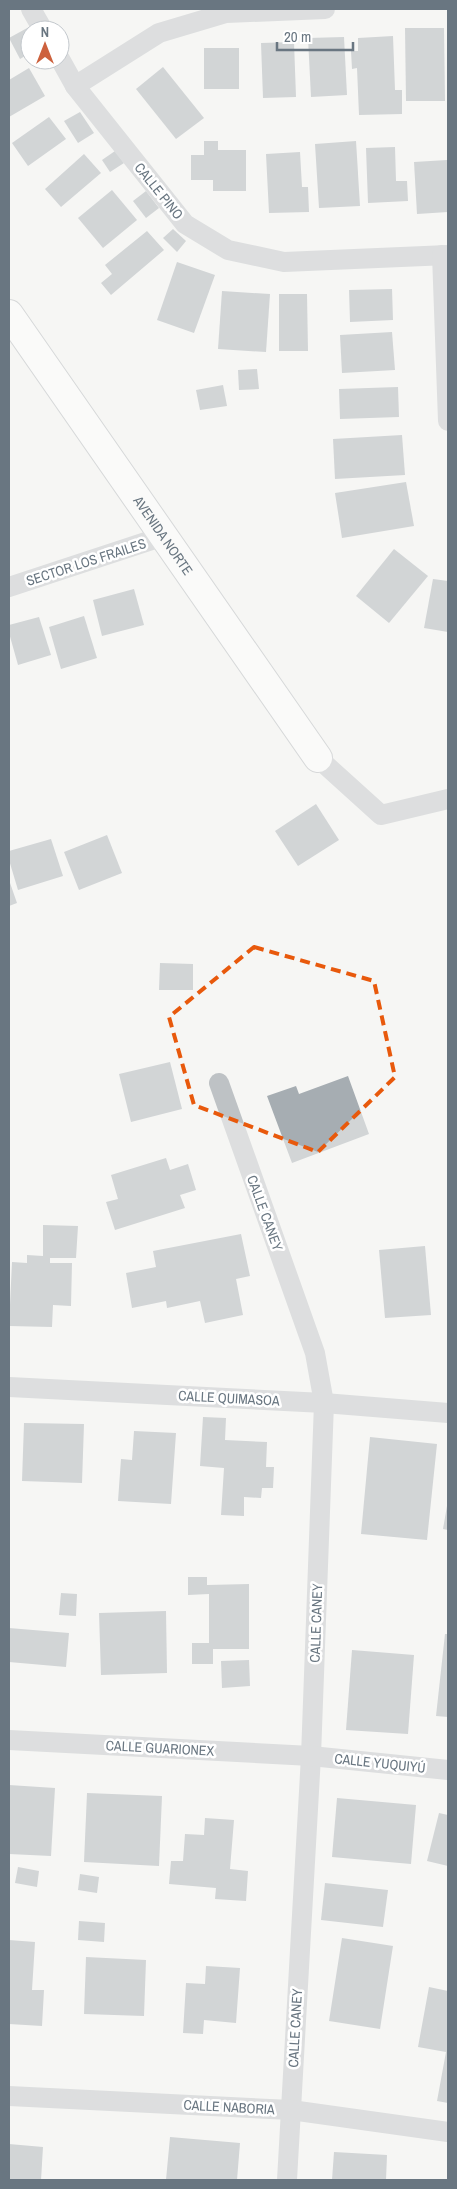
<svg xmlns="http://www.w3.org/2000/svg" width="457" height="2189" viewBox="0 0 457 2189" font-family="'Archivo Narrow',sans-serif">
	<rect width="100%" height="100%" fill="#f6f6f4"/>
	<!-- building -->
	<g fill="#a6adb2">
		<path d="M29,27L31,30L30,53L20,59L9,38Z"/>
		<path d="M405,28H444L445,101H406Z"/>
		<path d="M393,36L395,90H402V114L359,115L357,68L352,69L351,51H358V38Z"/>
		<path d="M344,37L347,95L311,97L308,38Z"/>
		<path d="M294,42L296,97L263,98L261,43Z"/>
		<rect x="204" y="48" width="35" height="41"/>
		<path d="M163,67L204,118L176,139L136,89Z"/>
		<path d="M29,68L45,96L9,117V80Z"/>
		<path d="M80,112L94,133L78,143L64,121Z"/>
		<path d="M49,117L66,139L28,166L12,143Z"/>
		<path d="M204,141H218V150H246V191H213V180H191V155H204Z"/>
		<path d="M356,141L360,206L319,208L315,144Z"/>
		<path d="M395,147L396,181H407L408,201L368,203L366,148Z"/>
		<path d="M115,151L124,163L110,172L102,160Z"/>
		<path d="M300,152L302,187H308L309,212L269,213L266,154Z"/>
		<path d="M84,154L101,173L61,207L45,189Z"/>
		<path d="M447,160L448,212L417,214L414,162Z"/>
		<path d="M112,190L137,220L103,248L78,218Z"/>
		<path d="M146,191L159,208L146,218L133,201Z"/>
		<path d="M173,229L186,241L177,252L163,238Z"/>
		<path d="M147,231L164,250L111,295L101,283L112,274L105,265Z"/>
		<path d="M177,262L215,275L194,333L157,320Z"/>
		<path d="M392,289L393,320L350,322L349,290Z"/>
		<path d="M222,291L270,294L266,352L218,349Z"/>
		<path d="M279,294H307L308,351H279Z"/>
		<path d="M392,332L395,370L342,373L340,335Z"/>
		<path d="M257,369L259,389L239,390L238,370Z"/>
		<path d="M223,385L227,406L200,410L196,390Z"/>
		<path d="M398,387L399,417L340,419L339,389Z"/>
		<path d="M402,435L405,475L335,479L333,439Z"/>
		<path d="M406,482L414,526L342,538L335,493Z"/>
		<path d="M394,549L428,576L389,623L356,596Z"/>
		<path d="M433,579L448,581V632L424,628Z"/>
		<path d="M134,589L144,625L102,636L93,600Z"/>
		<path d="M84,616L97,658L61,669L49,627Z"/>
		<path d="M39,617L51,655L18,665L9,633V625Z"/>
		<path d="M316,804L339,840L298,866L275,831Z"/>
		<path d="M107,835L122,873L79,890L64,852Z"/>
		<path d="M51,839L63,876L18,890L9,860V851Z"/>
		<path d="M9,880L17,903L9,906Z"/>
		<path d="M160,963L193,964V990H159Z"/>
		<path d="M170,1062L182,1109L131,1122L119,1074Z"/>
		<path d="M348,1076L369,1134L292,1163L267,1096L296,1086L299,1094Z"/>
		<path d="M166,1158L170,1170L188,1164L196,1190L180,1195L185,1208L115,1230L106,1202L118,1199L111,1175Z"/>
		<path d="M43,1225L78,1226L76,1258H50V1263H72L71,1306L53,1305L52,1327L9,1326L12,1262L27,1263V1255L43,1256Z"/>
		<path d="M241,1234L250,1276L236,1279L243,1315L205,1323L200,1301L167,1308L166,1301L132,1308L126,1273L156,1267L153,1251Z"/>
		<path d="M425,1246L431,1315L385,1318L379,1250Z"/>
		<path d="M203,1417L226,1418L225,1440L267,1442L266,1467H274L273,1488H262L261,1498L244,1497V1516L221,1515L224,1468L200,1466Z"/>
		<path d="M24,1423L84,1424L82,1483L22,1481Z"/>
		<path d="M134,1431L176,1433L171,1504L118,1501L121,1459L132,1460Z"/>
		<path d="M370,1437L437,1444L427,1540L361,1534Z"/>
		<path d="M447,1506H448V1530L443,1529Z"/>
		<path d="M188,1577H207V1585L249,1584V1649H213V1664H192V1643H209V1594L188,1595Z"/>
		<path d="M61,1593L77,1594L76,1616L59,1615Z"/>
		<path d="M166,1611L167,1673L101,1675L99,1613Z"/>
		<path d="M9,1628L69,1633L66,1667L9,1662Z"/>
		<path d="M445,1634H448V1717L436,1716Z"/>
		<path d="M352,1650L414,1655L408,1734L346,1730Z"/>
		<path d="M249,1660L250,1686L222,1688L221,1661Z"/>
		<path d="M9,1785L55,1788L51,1856L9,1854Z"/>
		<path d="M87,1793L162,1796L159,1866L84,1862Z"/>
		<path d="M337,1798L416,1805L411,1864L332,1857Z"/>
		<path d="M439,1813L448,1815V1866L427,1861Z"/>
		<path d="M205,1818L234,1820L230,1869L248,1871L246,1901L215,1899L216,1888L169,1884L171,1861H183L185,1834L204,1835Z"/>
		<path d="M18,1867L39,1871L37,1887L15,1883Z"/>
		<path d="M80,1874L99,1877L97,1893L78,1890Z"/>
		<path d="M325,1883L388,1890L383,1927L321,1920Z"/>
		<path d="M79,1921L105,1923L104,1942L78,1940Z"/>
		<path d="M342,1938L393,1946L380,2029L329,2021Z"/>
		<path d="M9,1940L35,1942L32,1990H44L42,2026L9,2024Z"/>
		<path d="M86,1957L146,1960L144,2016L84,2014Z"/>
		<path d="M206,1966L240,1968L236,2023L204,2020L203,2034L183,2033L186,1983L205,1984Z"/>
		<path d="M429,1987L448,1991V2103L437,2101L446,2052L418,2047Z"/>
		<path d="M170,2137L240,2143L237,2180H166Z"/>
		<path d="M9,2144L43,2147L41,2180H9Z"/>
		<path d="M334,2152L387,2155L386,2180H332Z"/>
	</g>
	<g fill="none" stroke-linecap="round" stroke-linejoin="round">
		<defs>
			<g id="secondary">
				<path id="s1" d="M9,314L318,758"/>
			</g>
		</defs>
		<!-- secondary casing -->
		<use href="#secondary" stroke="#b1b5b9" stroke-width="30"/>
		<!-- street -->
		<g stroke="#bec2c5" stroke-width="20">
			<path d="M31,9L43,30"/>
			<path d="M60,59L75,86L185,224L228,250L284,262L448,255"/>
			<path d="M75,86L159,33L226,13L325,9"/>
			<path d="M442,255L448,421"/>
			<path d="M9,587L164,536"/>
			<path d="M318,758L381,815L448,799"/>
			<path d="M219,1083L315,1353L324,1403L311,1756L287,2180"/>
			<path d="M9,1387L324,1403L448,1413"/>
			<path d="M9,1740L311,1756L448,1770"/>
			<path d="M9,2096L291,2110L448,2132"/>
		</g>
		<!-- secondary -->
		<use href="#secondary" stroke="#fff" stroke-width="28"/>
	</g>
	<!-- marked area -->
	<path d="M0 0H457V2189H0ZM254,947L374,981L395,1077L318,1152L194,1105L169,1017Z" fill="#f6f6f4" fill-opacity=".55" fill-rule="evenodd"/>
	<path fill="none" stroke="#e8590c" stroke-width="4" stroke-dasharray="10 6" stroke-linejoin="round" d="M254,947L374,981L395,1077L318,1152L194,1105L169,1017Z"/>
	<g text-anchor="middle" stroke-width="5" stroke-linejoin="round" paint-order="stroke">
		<!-- street labels -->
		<g font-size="14" fill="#697681" stroke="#fff">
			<text transform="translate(159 191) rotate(51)" y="5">CALLE PINO</text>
			<text dy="5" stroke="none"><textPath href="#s1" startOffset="270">AVENIDA NORTE</textPath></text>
			<text transform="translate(86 562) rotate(-18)" y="5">SECTOR LOS FRAILES</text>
			<text transform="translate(265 1213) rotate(70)" y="5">CALLE CANEY</text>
			<text transform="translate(229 1398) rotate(3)" y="5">CALLE QUIMASOA</text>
			<text transform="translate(316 1623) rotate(-88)" y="5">CALLE CANEY</text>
			<text transform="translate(160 1748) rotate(3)" y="5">CALLE GUARIONEX</text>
			<text transform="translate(380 1763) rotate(6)" y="5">CALLE YUQUIYÚ</text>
			<text transform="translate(295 2028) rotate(-87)" y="5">CALLE CANEY</text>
			<text transform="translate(229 2107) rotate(3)" y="5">CALLE NABORIA</text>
		</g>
	</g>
	<!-- border -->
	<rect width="457" height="2189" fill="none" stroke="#697681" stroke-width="20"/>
	<!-- north arrow -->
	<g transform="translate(45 45)"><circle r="24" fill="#ffffff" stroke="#c3c8cd"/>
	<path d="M0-4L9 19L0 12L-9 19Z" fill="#cd613d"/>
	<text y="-8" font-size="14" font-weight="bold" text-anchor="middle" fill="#697681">N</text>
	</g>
	<!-- scale -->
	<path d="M277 42v8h76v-8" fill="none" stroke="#697681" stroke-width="2.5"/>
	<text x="284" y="42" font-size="15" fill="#697681" stroke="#ffffff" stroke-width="4" paint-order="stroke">20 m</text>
</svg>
